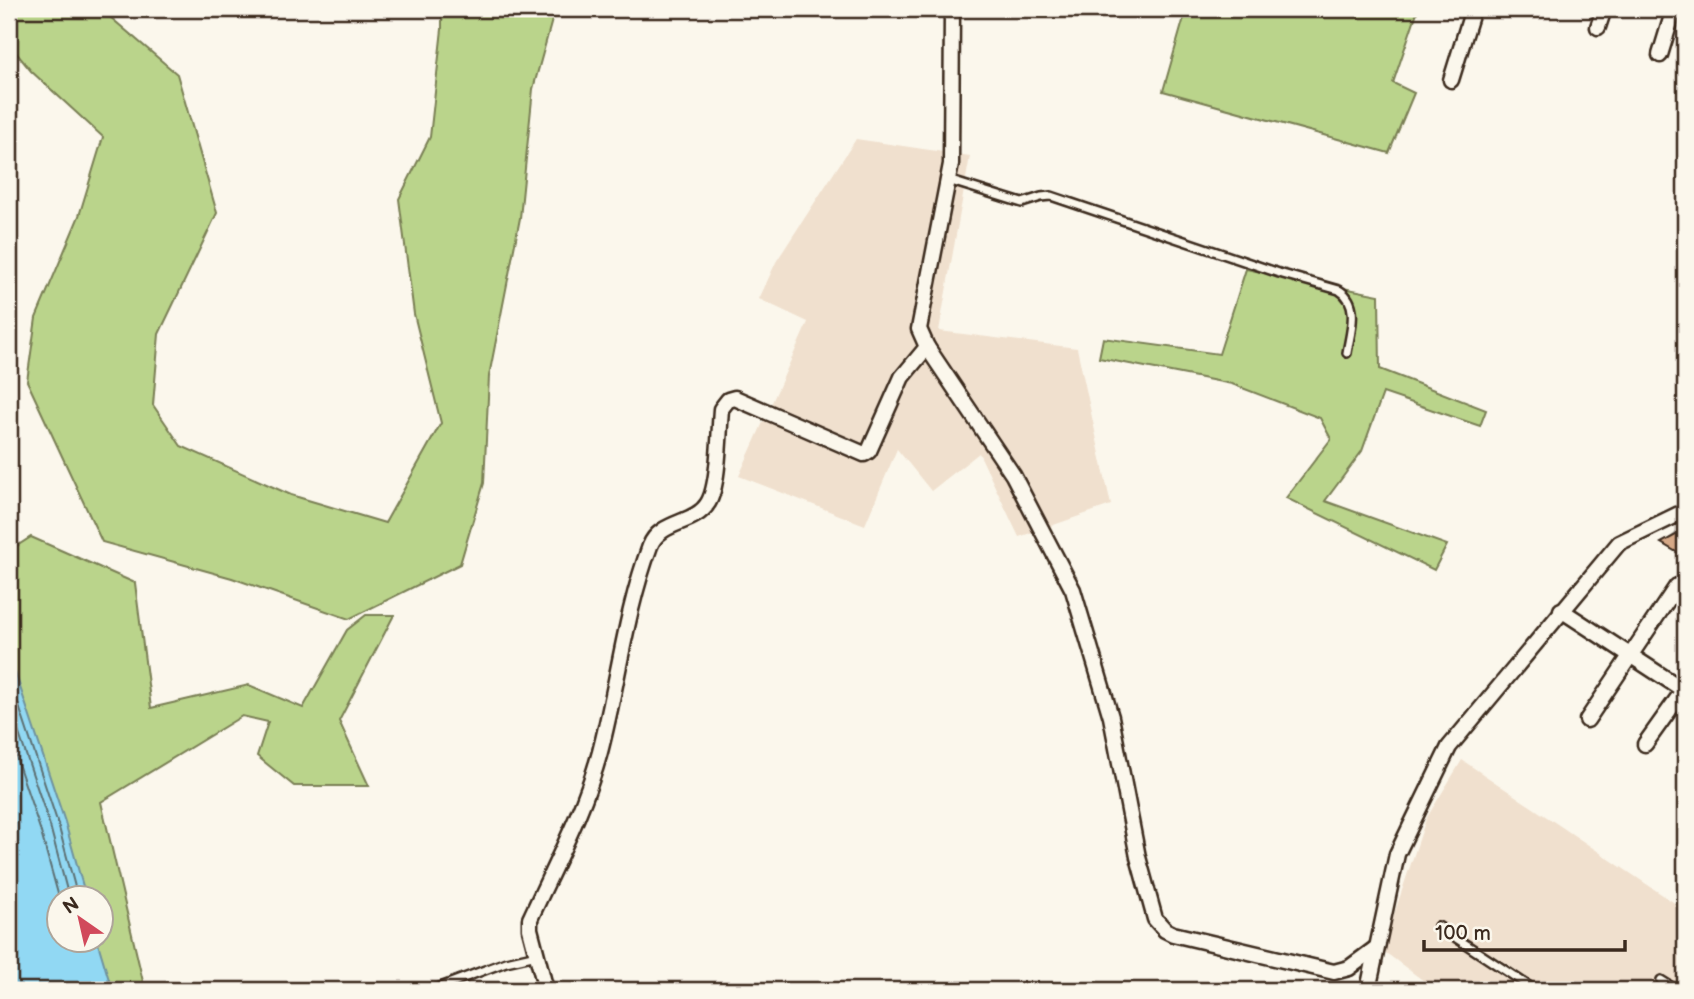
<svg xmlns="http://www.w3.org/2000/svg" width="1694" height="999" viewBox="0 0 1694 999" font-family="'Balsamiq Sans',sans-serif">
	<rect width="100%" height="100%" fill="#fbf7ec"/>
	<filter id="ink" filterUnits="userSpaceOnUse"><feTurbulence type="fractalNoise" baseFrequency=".0143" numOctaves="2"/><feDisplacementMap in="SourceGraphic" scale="14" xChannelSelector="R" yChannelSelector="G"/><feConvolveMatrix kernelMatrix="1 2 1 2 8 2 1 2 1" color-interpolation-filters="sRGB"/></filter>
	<g filter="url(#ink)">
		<!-- built -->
		<g fill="#f0e0ce">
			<path d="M856,139L970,156L939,331L1077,348L1111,505L1019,537L979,453L931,491L897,449L865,525L739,476L808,322L759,299L776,262Z"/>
			<path d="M1462,760L1685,910V990H1436L1382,950L1426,819Z"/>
		</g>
		<!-- green -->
		<g fill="#bad48b" stroke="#7a7f54" stroke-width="2">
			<path d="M9,9H105L109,16L177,74L217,213L159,334L153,405L181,446L291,495L385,523L441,423L414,314L399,199L430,137L442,29V9H555L533,89L520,218L489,376L484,483L460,564L349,619L232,578L102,542L27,381L36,318L79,216L103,137L31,71L9,44Z"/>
			<path d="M1167,9H1418L1393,83L1414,93L1389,153L1163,91L1185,14Z"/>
			<path d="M1246,269L1379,295L1380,369L1486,410L1480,426L1383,393L1362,451L1325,501L1447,545L1434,570L1286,498L1331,439L1320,418L1232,384L1099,358L1103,338L1219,354Z"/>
			<path d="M31,537L135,583L151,708L249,685L303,708L347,630L366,615H394L339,721L369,786H294L257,756L268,722L242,716L101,802L145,990H102L87,940H102V898L76,897L9,700V551Z"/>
		</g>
		<!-- water -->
		<path fill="#91d8f3" stroke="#6f929e" stroke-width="2" d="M9,654L65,822L86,897L60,898V940H97L112,990H9Z"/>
		<!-- shadow -->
		<path fill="#0003" d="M1685,524V555L1663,543Z"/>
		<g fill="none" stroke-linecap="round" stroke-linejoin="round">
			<!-- shore -->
			<g stroke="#5d7073" stroke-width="2">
				<path d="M9,676L58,824L78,898"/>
				<path d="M9,704L50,826L69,898"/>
				<path d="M9,737L40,829L60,901"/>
			</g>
		</g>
		<!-- building -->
		<path fill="#d6a987" stroke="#3b2a1e" stroke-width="2" d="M1685,530V557L1661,543Z"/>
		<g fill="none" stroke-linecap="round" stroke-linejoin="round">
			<defs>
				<g id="service">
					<path d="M948,180L1022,203L1041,197L1051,196L1279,273L1339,290C1361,303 1350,333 1347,353"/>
					<path d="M1438,926L1535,990"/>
					<path d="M1661,980L1677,990"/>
					<path d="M432,990L506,962L537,955"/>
				</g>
				<g id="minor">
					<path d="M952,9L951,164L919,329L927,347L1013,475L1073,590L1111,717L1138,857L1155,919L1165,930L1173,934L1334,972L1349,968L1376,948"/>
					<path d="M1598,27L1604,9"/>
					<path d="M1660,55L1674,9"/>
					<path d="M1451,80L1473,9"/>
					<path d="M1561,610L1685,691"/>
					<path d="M1587,720L1677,586"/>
					<path d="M1645,744L1685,688"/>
					<path d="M546,990L530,929V919C555,864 584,811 600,752C618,684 625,613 650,546C660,520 695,525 708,503C719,486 719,432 721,409L728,400L735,398L864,454L869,451L902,377L927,347"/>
					<path d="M1368,990L1397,854L1449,747L1619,543L1685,511"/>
				</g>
			</defs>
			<!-- service casing -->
			<use href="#service" stroke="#3b2a1e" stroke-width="12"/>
			<!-- minor casing -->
			<use href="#minor" stroke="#3b2a1e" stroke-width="19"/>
			<!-- service -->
			<use href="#service" stroke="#fbf7ec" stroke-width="7"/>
			<!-- minor -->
			<use href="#minor" stroke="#fbf7ec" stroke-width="14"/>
		</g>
	</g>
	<!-- margin -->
	<rect width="1694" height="999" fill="none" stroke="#fbf7ec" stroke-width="35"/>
	<rect x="18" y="18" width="1659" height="964" fill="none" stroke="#3b2a1e" stroke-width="2.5" filter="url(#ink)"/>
	<!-- north arrow -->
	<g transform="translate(80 919) rotate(326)"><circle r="33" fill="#fbf7ec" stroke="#aea59a" stroke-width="2"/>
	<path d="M0-5L12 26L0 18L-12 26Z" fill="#d1495b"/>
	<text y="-10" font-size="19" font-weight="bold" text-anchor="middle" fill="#3b2a1e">N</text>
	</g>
	<!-- scale -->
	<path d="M1424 940v10h201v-10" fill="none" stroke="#3b2a1e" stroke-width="3.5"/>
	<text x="1435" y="940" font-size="21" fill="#3b2a1e" stroke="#fbf7ec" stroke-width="5" paint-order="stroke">100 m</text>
</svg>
